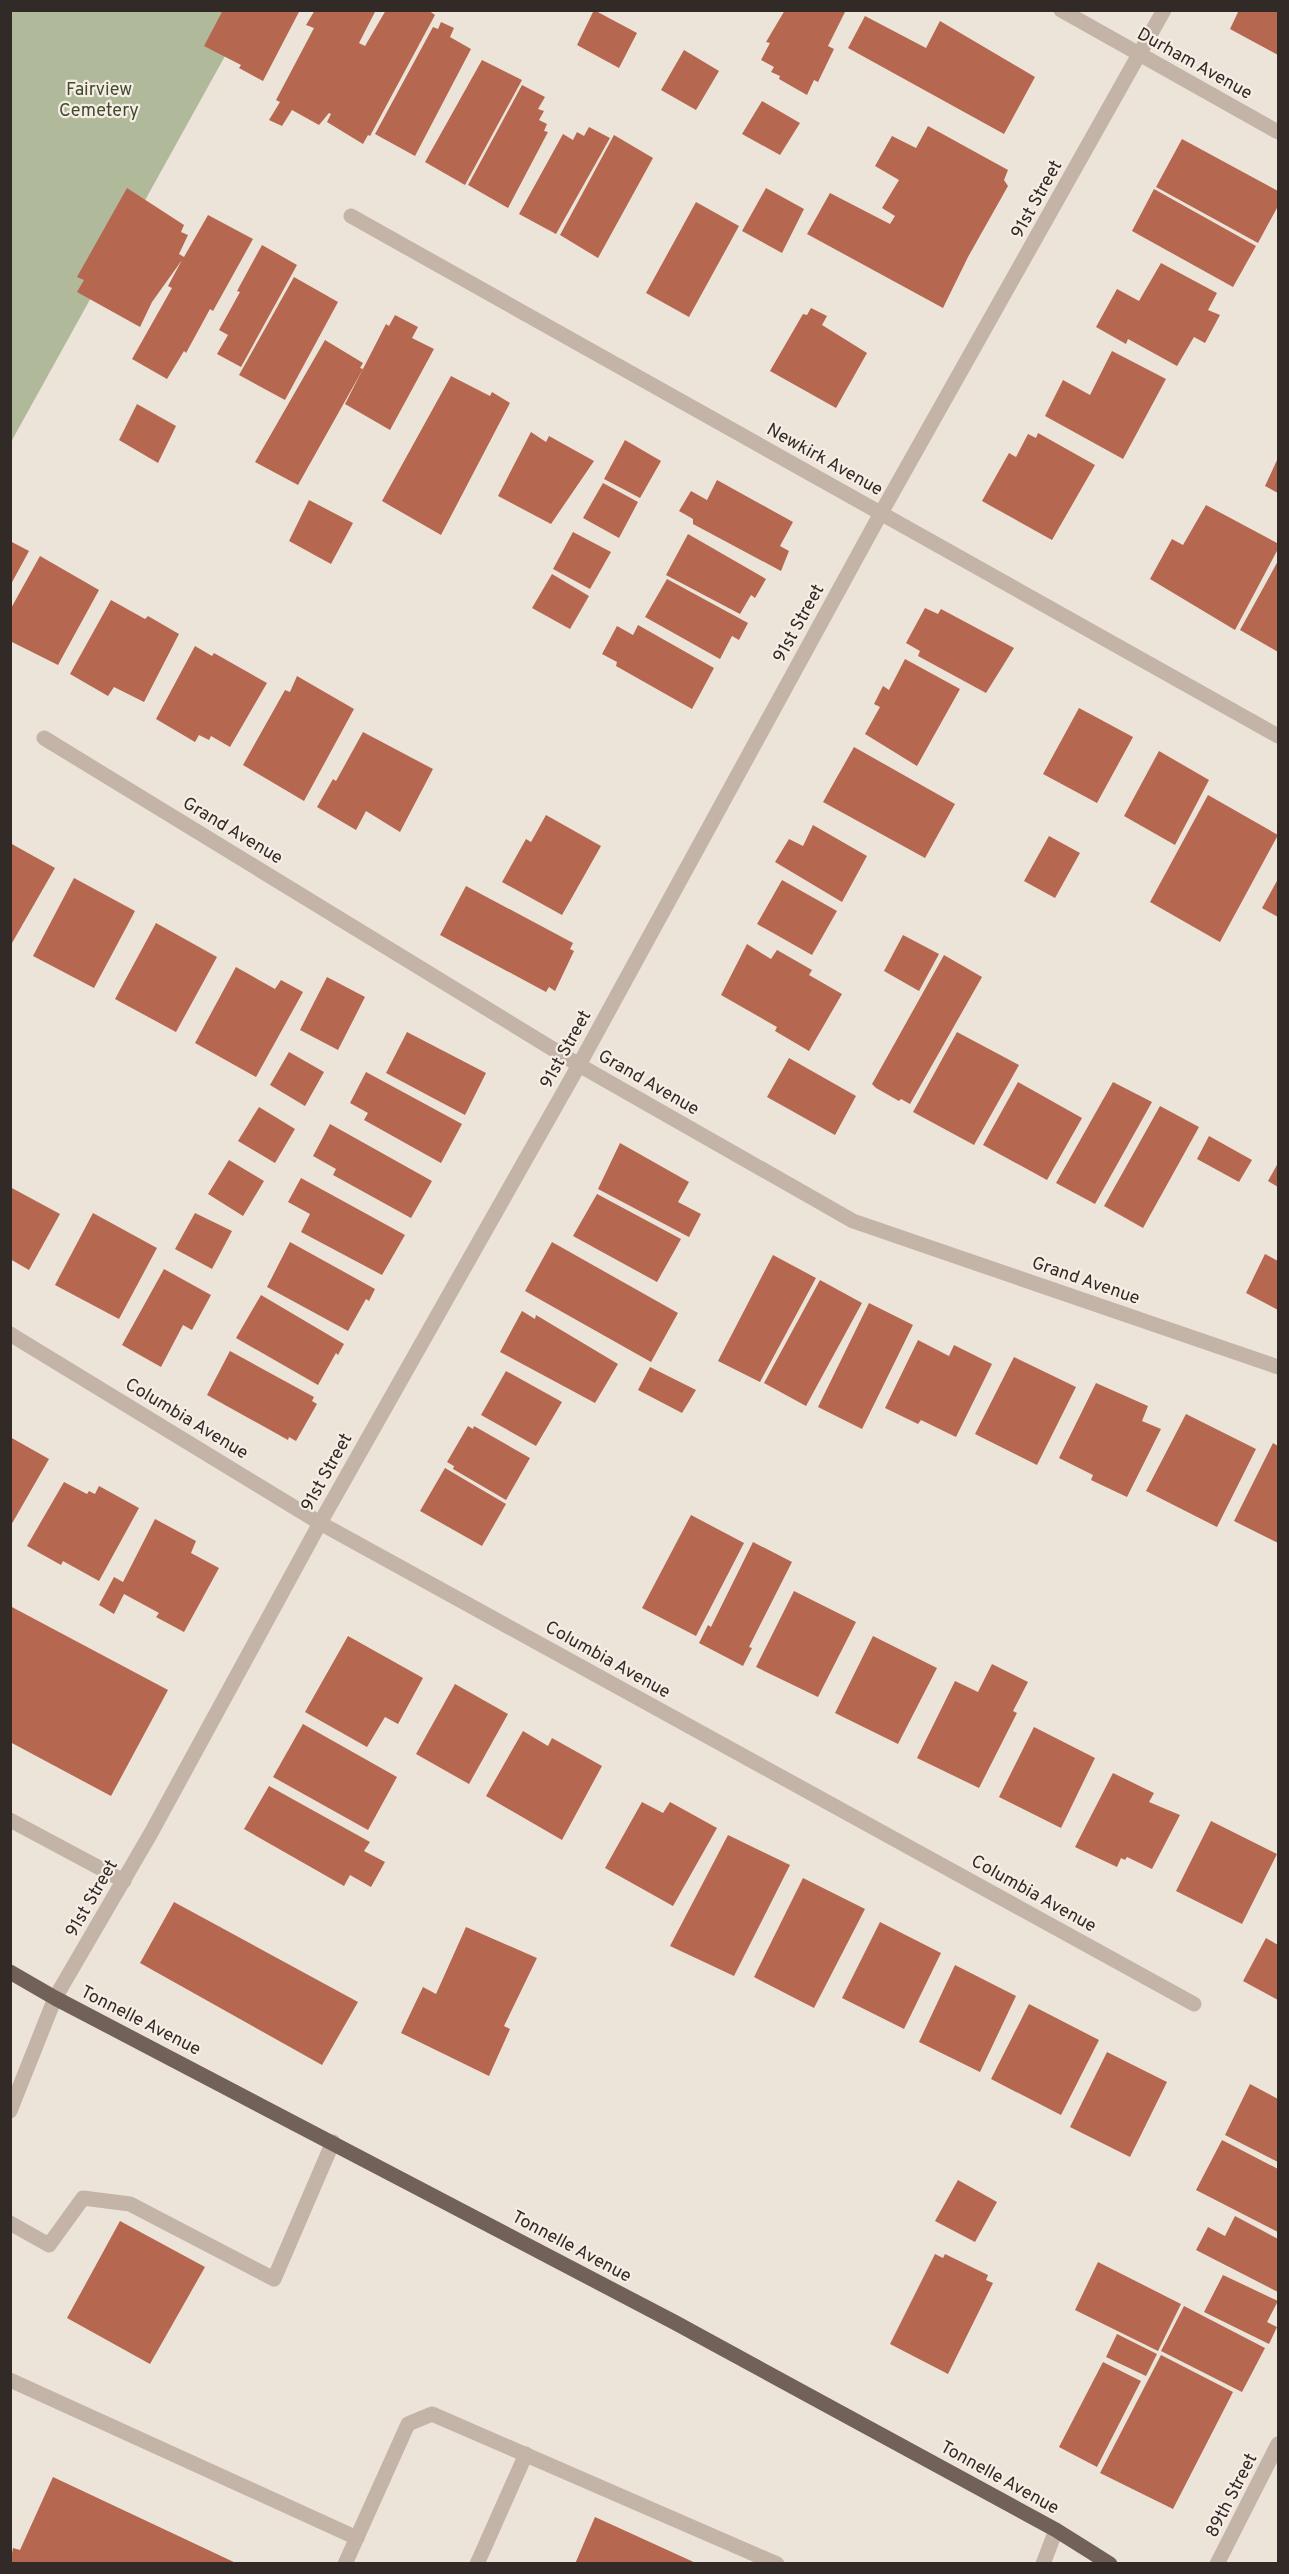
<svg xmlns="http://www.w3.org/2000/svg" width="1289" height="2574" viewBox="0 0 1289 2574" font-family="Overpass,sans-serif">
	<rect width="100%" height="100%" fill="#ede4d9"/>
	<!-- green -->
	<path fill="#b0ba9b" d="M11,11H250L11,442Z"/>
	<!-- building -->
	<g fill="#b6674f">
		<path d="M223,10H300L263,81L239,68L241,65L204,46Z"/>
		<path d="M315,10H376L359,43L365,46L386,10H428L435,15L370,136L368,135L363,144L327,122L331,114L329,113L319,125L292,110L282,126L269,120L280,102L276,100L314,28L306,25Z"/>
		<path d="M594,10L637,33L619,68L577,45Z"/>
		<path d="M785,10H846L828,46L834,49L818,82L814,80L807,95L779,79L780,76L771,72L774,67L761,60L770,43L766,42Z"/>
		<path d="M1239,10H1278V55L1230,29Z"/>
		<path d="M865,16L926,48L940,21L1035,77L1004,134L848,48Z"/>
		<path d="M441,22L454,28L450,37L471,49L415,156L375,134L433,27L438,29Z"/>
		<path d="M684,50L719,71L696,110L661,90Z"/>
		<path d="M482,60L522,80L465,185L425,162Z"/>
		<path d="M522,85L545,97L538,109L544,111L539,120L547,124L544,131L548,132L508,208L468,185Z"/>
		<path d="M762,101L800,123L780,155L742,134Z"/>
		<path d="M928,126L1008,170L1004,180L1008,186L968,257L943,308L807,234L830,193L890,224L895,216L882,208L899,180L875,166L892,136L916,148Z"/>
		<path d="M589,127L610,138L556,234L519,214L563,134L573,140L577,132L584,136Z"/>
		<path d="M614,135L653,158L598,258L560,235Z"/>
		<path d="M1182,139L1278,191V206L1258,243L1156,187Z"/>
		<path d="M127,188L184,225L181,232L188,235L179,254L184,257L208,215L253,239L213,311L210,309L186,353L184,351L167,379L132,359L172,288L168,286L182,260L152,302L140,327L77,292L84,280L77,277Z"/>
		<path d="M766,188L804,209L782,253L742,231Z"/>
		<path d="M1154,189L1256,246L1233,287L1132,231Z"/>
		<path d="M696,202L739,226L689,317L646,293Z"/>
		<path d="M262,245L297,265L241,367L217,354L228,335L219,330L240,292L237,291Z"/>
		<path d="M1161,263L1217,293L1208,310L1220,315L1205,343L1194,337L1177,366L1128,339L1126,344L1096,327L1117,289L1139,301Z"/>
		<path d="M294,277L338,302L285,400L239,375Z"/>
		<path d="M811,308L827,316L822,325L867,353L836,408L770,371L803,314L807,315Z"/>
		<path d="M395,315L418,327L412,338L434,349L390,430L345,404L386,324L389,326Z"/>
		<path d="M325,340L363,363L360,368L363,369L298,485L255,462Z"/>
		<path d="M1112,351L1166,379L1123,459L1045,416L1063,380L1090,395Z"/>
		<path d="M451,376L490,396L492,392L510,403L441,535L382,501Z"/>
		<path d="M137,404L176,426L158,463L119,440Z"/>
		<path d="M531,432L546,442L549,436L594,461L551,524L498,496Z"/>
		<path d="M1038,433L1095,465L1052,540L982,501L1009,453L1016,457L1028,434L1036,438Z"/>
		<path d="M625,440L661,461L640,498L604,479Z"/>
		<path d="M1278,458V493L1265,486Z"/>
		<path d="M717,480L793,522L780,546L789,551L781,571L693,524V519L679,511L691,491L707,500Z"/>
		<path d="M603,483L638,502L619,538L583,518Z"/>
		<path d="M309,500L353,523L331,564L289,541Z"/>
		<path d="M1206,505L1277,543L1278,549L1235,630L1150,579L1172,539L1183,545Z"/>
		<path d="M573,532L611,552L590,589L553,569Z"/>
		<path d="M688,534L766,579L755,598L751,595L740,614L666,575Z"/>
		<path d="M10,541L29,551L10,586Z"/>
		<path d="M40,556L99,590L58,665L10,641V610Z"/>
		<path d="M1278,561V652L1240,630Z"/>
		<path d="M552,574L589,596L570,629L532,608Z"/>
		<path d="M667,579L748,623L739,640L732,636L720,659L645,617Z"/>
		<path d="M111,600L145,619L148,616L179,634L144,702L114,687L108,696L70,674Z"/>
		<path d="M925,608L938,614L941,609L1014,648L986,693L918,656L920,651L906,643Z"/>
		<path d="M638,625L714,668L692,709L616,666L617,662L602,654L617,626L633,635Z"/>
		<path d="M195,646L212,656L214,653L267,683L230,747L211,736L209,740L199,735L195,742L156,719Z"/>
		<path d="M905,659L960,689L917,766L865,734L880,707L874,704L883,686L889,690Z"/>
		<path d="M297,676L354,709L304,801L243,765L285,690L290,692Z"/>
		<path d="M1079,708L1133,737L1097,803L1043,774Z"/>
		<path d="M363,732L433,769L400,832L366,811L356,830L317,807L333,779L336,781Z"/>
		<path d="M854,747L955,804L925,858L823,802Z"/>
		<path d="M1159,751L1209,780L1175,845L1124,816Z"/>
		<path d="M1208,795L1278,835L1220,942L1150,902Z"/>
		<path d="M546,815L601,846L562,915L502,882L526,839L531,842Z"/>
		<path d="M813,825L867,856L842,902L775,862L789,839L803,846Z"/>
		<path d="M1049,836L1080,853L1055,898L1024,881Z"/>
		<path d="M10,843L55,868L12,943L10,942Z"/>
		<path d="M74,878L135,911L94,988L33,956Z"/>
		<path d="M1278,879V917L1262,908Z"/>
		<path d="M782,880L837,911L812,955L757,924Z"/>
		<path d="M466,886L573,943L570,949L574,951L555,991L549,987L546,992L440,935Z"/>
		<path d="M156,923L217,957L176,1032L115,999Z"/>
		<path d="M903,935L939,954L919,991L884,971Z"/>
		<path d="M747,944L771,959L777,950L812,970L809,975L842,994L809,1051L775,1031L777,1027L721,995Z"/>
		<path d="M944,955L982,977L910,1104L901,1099L899,1101L876,1088L872,1084Z"/>
		<path d="M236,967L275,989L281,980L303,992L256,1077L195,1043Z"/>
		<path d="M327,977L365,997L338,1050L300,1030Z"/>
		<path d="M407,1032L486,1073L465,1115L386,1073Z"/>
		<path d="M957,1032L1019,1065L974,1145L913,1112Z"/>
		<path d="M289,1052L324,1072L305,1106L270,1085Z"/>
		<path d="M789,1058L856,1096L835,1135L767,1097Z"/>
		<path d="M366,1072L462,1124L441,1163L364,1120L368,1113L350,1103Z"/>
		<path d="M1018,1082L1082,1118L1047,1180L983,1145Z"/>
		<path d="M1113,1082L1152,1102L1095,1204L1056,1183Z"/>
		<path d="M1160,1106L1199,1127L1143,1228L1104,1206Z"/>
		<path d="M259,1107L295,1129L275,1163L238,1141Z"/>
		<path d="M330,1124L432,1181L411,1218L333,1175L336,1169L313,1156Z"/>
		<path d="M1209,1136L1252,1160L1239,1182L1197,1159Z"/>
		<path d="M620,1143L689,1182L678,1202L701,1214L689,1237L598,1189Z"/>
		<path d="M229,1160L264,1181L243,1216L208,1194Z"/>
		<path d="M1278,1163V1187L1268,1181Z"/>
		<path d="M301,1178L405,1235L382,1275L301,1232L310,1214L288,1202Z"/>
		<path d="M10,1187L60,1214L29,1270L10,1259Z"/>
		<path d="M597,1194L681,1239L657,1282L573,1236Z"/>
		<path d="M93,1213L157,1248L119,1319L55,1285Z"/>
		<path d="M195,1213L232,1231L212,1269L175,1249Z"/>
		<path d="M290,1242L375,1289L369,1301L366,1299L348,1331L267,1287Z"/>
		<path d="M552,1242L678,1313L651,1362L525,1291Z"/>
		<path d="M1265,1254L1278,1261V1310L1246,1293Z"/>
		<path d="M773,1255L816,1278L760,1382L718,1361Z"/>
		<path d="M164,1269L211,1295L192,1330L183,1325L161,1367L122,1345Z"/>
		<path d="M820,1280L862,1303L806,1406L764,1383Z"/>
		<path d="M261,1295L344,1344L338,1355L336,1353L318,1385L236,1338Z"/>
		<path d="M869,1303L913,1325L862,1429L818,1407Z"/>
		<path d="M522,1311L535,1319L536,1315L618,1364L595,1403L500,1352Z"/>
		<path d="M918,1340L949,1356L954,1345L992,1364L956,1437L921,1420L918,1424L885,1408Z"/>
		<path d="M230,1351L314,1397L312,1401L317,1404L296,1441L289,1437L288,1440L207,1395Z"/>
		<path d="M1014,1357L1076,1387L1037,1465L975,1434Z"/>
		<path d="M650,1367L696,1390L682,1413L638,1390Z"/>
		<path d="M506,1371L562,1402L536,1446L481,1415Z"/>
		<path d="M1096,1383L1148,1406L1142,1421L1161,1429L1127,1497L1091,1480L1093,1475L1059,1458Z"/>
		<path d="M1186,1414L1256,1449L1217,1527L1146,1491Z"/>
		<path d="M468,1426L473,1429L474,1426L530,1458L506,1500L453,1469L454,1466L447,1462Z"/>
		<path d="M10,1437L49,1459L10,1527Z"/>
		<path d="M1273,1443L1278,1446V1543L1234,1521Z"/>
		<path d="M445,1468L506,1504L482,1546L420,1511Z"/>
		<path d="M64,1482L87,1494L89,1491L95,1494L99,1486L139,1508L99,1581L63,1561L61,1565L27,1546Z"/>
		<path d="M691,1515L744,1543L696,1636L642,1608Z"/>
		<path d="M155,1519L196,1541L191,1553L219,1568L184,1632L156,1617L159,1613L124,1594L114,1614L99,1605L114,1577L123,1582Z"/>
		<path d="M753,1542L792,1562L749,1647L752,1648L743,1666L699,1643L708,1625L711,1627Z"/>
		<path d="M794,1591L856,1622L818,1697L756,1667Z"/>
		<path d="M10,1606L168,1690L111,1796L10,1742Z"/>
		<path d="M348,1636L423,1678L398,1724L385,1717L367,1747L305,1712Z"/>
		<path d="M873,1636L937,1668L898,1744L835,1713Z"/>
		<path d="M992,1664L1028,1682L1013,1711L1017,1713L979,1788L917,1758L955,1681L978,1692Z"/>
		<path d="M455,1684L508,1714L469,1784L416,1754Z"/>
		<path d="M303,1724L397,1777L368,1830L273,1777Z"/>
		<path d="M1034,1727L1095,1758L1061,1828L999,1797Z"/>
		<path d="M523,1731L548,1746L552,1738L602,1766L562,1840L486,1796Z"/>
		<path d="M1113,1773L1154,1793L1149,1802L1180,1815L1152,1869L1127,1857L1125,1860L1121,1858L1117,1867L1075,1847Z"/>
		<path d="M269,1786L370,1842L364,1851L385,1862L371,1887L350,1875L344,1886L244,1829Z"/>
		<path d="M642,1802L663,1813L670,1802L717,1828L673,1906L605,1868Z"/>
		<path d="M1211,1821L1277,1854L1242,1924L1176,1891Z"/>
		<path d="M728,1835L790,1865L734,1976L670,1946Z"/>
		<path d="M803,1878L865,1909L814,2008L754,1977Z"/>
		<path d="M174,1902L358,2002L322,2065L140,1963Z"/>
		<path d="M880,1922L941,1953L904,2029L842,1998Z"/>
		<path d="M466,1927L537,1958L504,2026L510,2029L489,2076L401,2033L423,1987L436,1994Z"/>
		<path d="M1266,1938L1278,1945V2000L1243,1981Z"/>
		<path d="M955,1965L1016,1996L980,2072L919,2042Z"/>
		<path d="M1029,2004L1099,2040L1061,2115L991,2079Z"/>
		<path d="M1107,2052L1167,2082L1130,2157L1070,2127Z"/>
		<path d="M1250,2084L1278,2099V2162L1225,2135Z"/>
		<path d="M1222,2140L1278,2169V2232L1196,2190Z"/>
		<path d="M958,2180L997,2202L975,2242L935,2221Z"/>
		<path d="M1235,2216L1278,2239V2292L1196,2250L1208,2227L1225,2236Z"/>
		<path d="M120,2221L205,2267L150,2364L67,2318Z"/>
		<path d="M935,2254L943,2258L945,2254L988,2275L986,2280L993,2283L948,2374L890,2344Z"/>
		<path d="M1098,2262L1181,2304L1158,2351L1075,2310Z"/>
		<path d="M1223,2275L1278,2301L1267,2322L1277,2327L1269,2344L1204,2312Z"/>
		<path d="M1184,2306L1265,2348L1242,2392L1161,2351Z"/>
		<path d="M1117,2334L1157,2354L1146,2376L1106,2357Z"/>
		<path d="M1161,2355L1233,2392L1173,2509L1100,2473Z"/>
		<path d="M1103,2362L1141,2381L1097,2467L1059,2447Z"/>
		<path d="M53,2477L238,2564H10L13,2548L20,2550Z"/>
		<path d="M595,2517L698,2564H575Z"/>
	</g>
	<g fill="none" stroke-linecap="round" stroke-linejoin="round">
		<!-- minor -->
		<g stroke="#c3b4a7" stroke-width="15">
			<path d="M1061,10L1278,132"/>
			<path d="M351,216L1278,736"/>
			<path d="M44,738L579,1065L853,1221L1278,1367"/>
			<path d="M10,1334L320,1523L1194,2004"/>
			<path d="M10,1820L124,1881"/>
			<path d="M10,2111L55,1998L151,1833L320,1523L579,1065L881,513L1164,10"/>
			<path d="M10,2223L49,2245L83,2198L130,2204L274,2279L333,2142"/>
			<path d="M10,2380L357,2538"/>
			<path d="M345,2564L408,2424L432,2414L777,2564"/>
			<path d="M477,2564L526,2454"/>
			<path d="M1043,2564L1056,2530"/>
			<path d="M1217,2564L1278,2444"/>
		</g>
		<!-- major -->
		<path stroke="#716159" stroke-width="15" d="M10,1972L55,1998L674,2322L1056,2530L1110,2564"/>
	</g>
	<g text-anchor="middle" stroke-width="4.5" stroke-linejoin="round" paint-order="stroke">
		<!-- street labels -->
		<g font-size="18" fill="#312a26" stroke="#f6eee5">
			<text transform="translate(1195 63) rotate(29)" y="6">Durham Avenue</text>
			<text transform="translate(1036 199) rotate(-61)" y="6">91st Street</text>
			<text transform="translate(825 459) rotate(29)" y="6">Newkirk Avenue</text>
			<text transform="translate(798 623) rotate(-61)" y="6">91st Street</text>
			<text transform="translate(233 830) rotate(31)" y="6">Grand Avenue</text>
			<text transform="translate(565 1049) rotate(-61)" y="6">91st Street</text>
			<text transform="translate(649 1082) rotate(30)" y="6">Grand Avenue</text>
			<text transform="translate(1086 1280) rotate(19)" y="6">Grand Avenue</text>
			<text transform="translate(187 1418) rotate(31)" y="6">Columbia Avenue</text>
			<text transform="translate(326 1472) rotate(-61)" y="6">91st Street</text>
			<text transform="translate(608 1659) rotate(29)" y="6">Columbia Avenue</text>
			<text transform="translate(1034 1893) rotate(29)" y="6">Columbia Avenue</text>
			<text transform="translate(91 1898) rotate(-60)" y="6">91st Street</text>
			<text transform="translate(141 2020) rotate(27)" y="6">Tonnelle Avenue</text>
			<text transform="translate(572 2246) rotate(28)" y="6">Tonnelle Avenue</text>
			<text transform="translate(1000 2477) rotate(29)" y="6">Tonnelle Avenue</text>
			<text transform="translate(1231 2495) rotate(-63)" y="6">89th Street</text>
		</g>
		<!-- park labels -->
		<g font-size="18" fill="#414c2e" stroke="#f6eee5">
			<text x="99" y="95">Fairview<tspan x="99" dy="21">Cemetery</tspan></text>
		</g>
	</g>
	<!-- border -->
	<rect width="1289" height="2574" fill="none" stroke="#312a26" stroke-width="24"/>
</svg>
